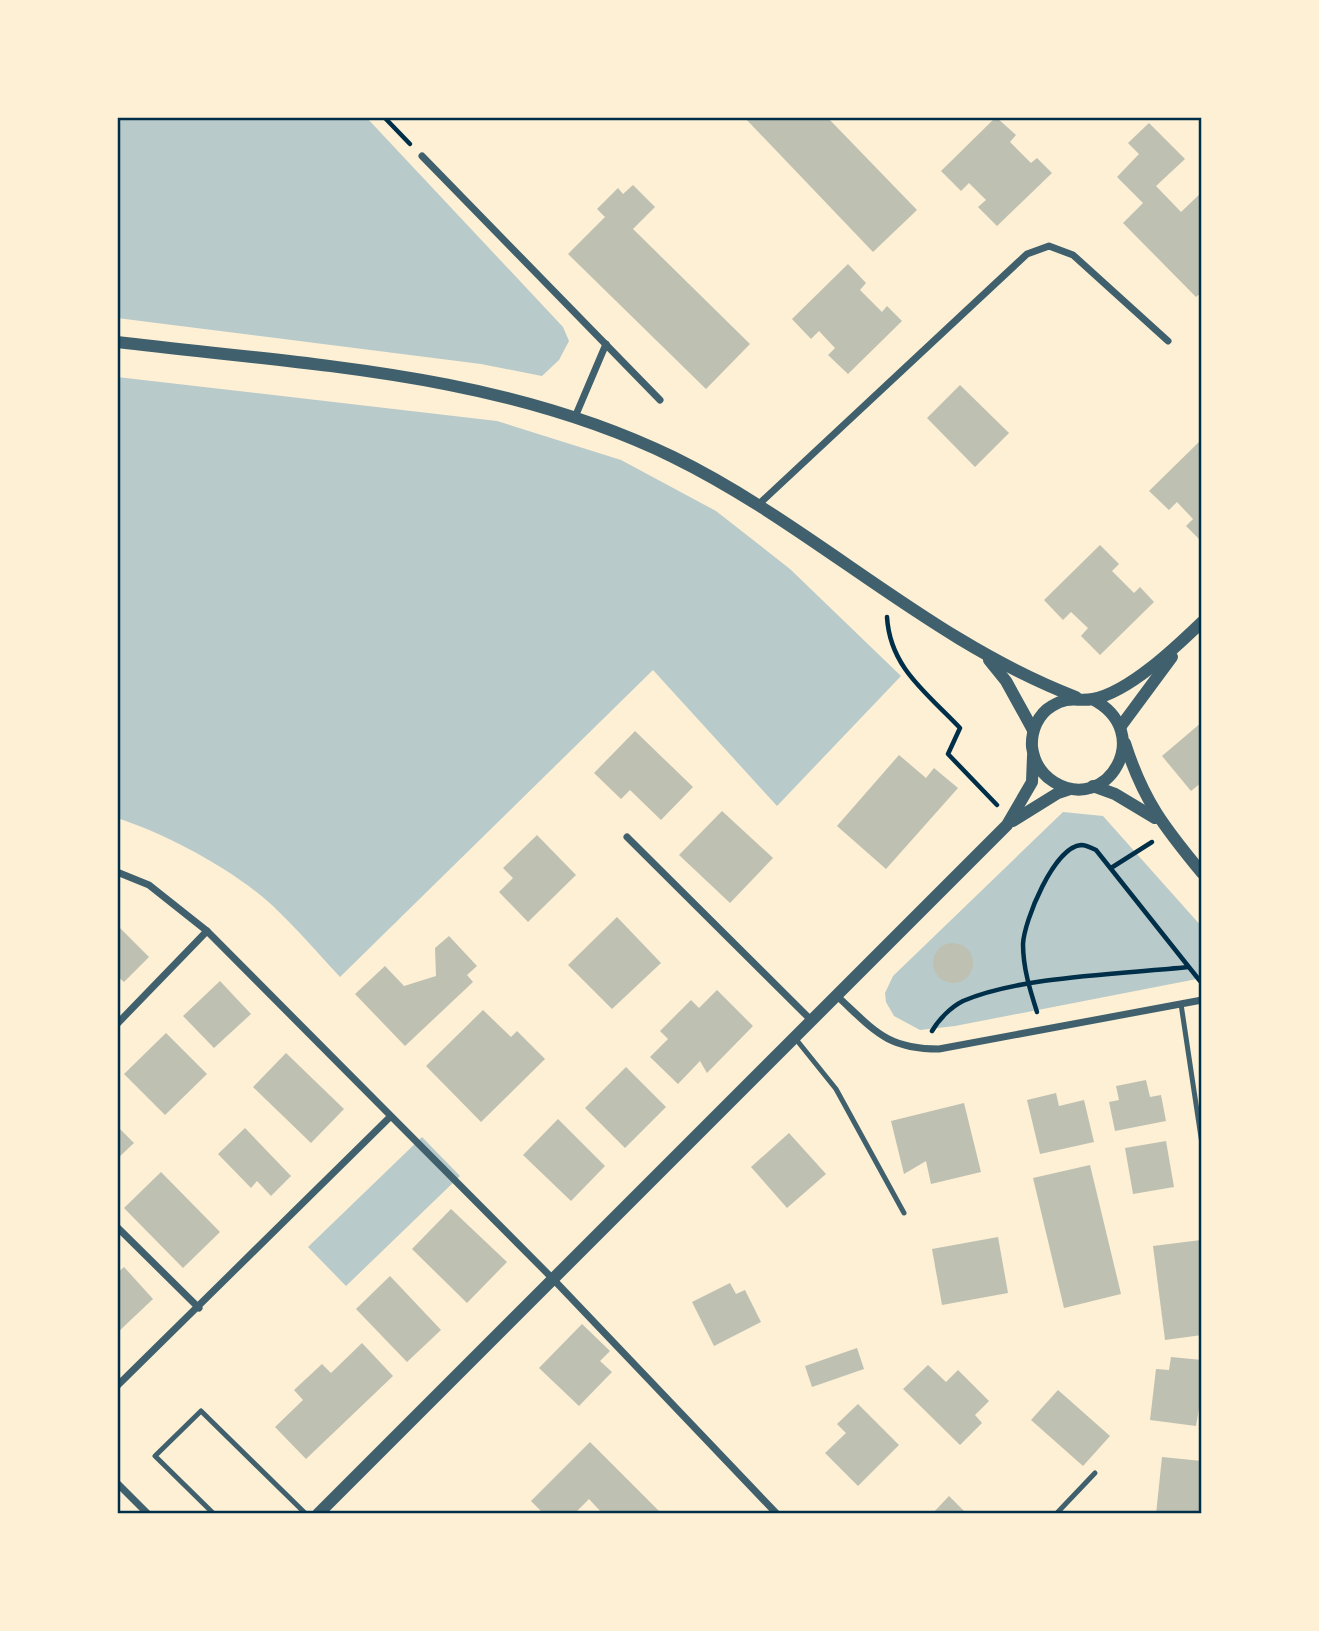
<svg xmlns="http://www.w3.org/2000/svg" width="1319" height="1631" viewBox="0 0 1319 1631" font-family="Roboto,sans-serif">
	<rect width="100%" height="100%" fill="#fdf0d5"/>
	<!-- green -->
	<g fill="#b9caca">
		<path d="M117,117H366L563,327L569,341L559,360L542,376L481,364L117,318Z"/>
		<path d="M117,377L497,421L621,460L716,511L790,569L901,676L777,806L653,670L340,977C318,953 296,928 273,906C234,870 167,834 117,818Z"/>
		<path d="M1063,812L1103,816L1202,927V978L955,1026L920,1030L894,1016L886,1002L885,993L893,976Z"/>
		<path d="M422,1137L460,1176L346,1286L308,1247Z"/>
	</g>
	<!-- building -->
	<g fill="#bec0b2">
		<path d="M744,117H827L917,210L873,252Z"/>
		<path d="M996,117L1016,135L1010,142L1031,163L1037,158L1052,173L997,226L978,207L986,200L969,183L961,191L941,171Z"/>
		<path d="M1149,123L1185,159L1156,186L1181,212L1202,192V292L1196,297L1123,223L1143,203L1117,177L1139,154L1128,143Z"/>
		<path d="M633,185L655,207L633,229L750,344L706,389L568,254L605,217L597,209L618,188L623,194Z"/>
		<path d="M848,264L866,283L860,290L882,312L887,306L902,321L848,374L828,355L835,348L819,331L811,339L792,319Z"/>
		<path d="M960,385L1009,433L975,467L927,418Z"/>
		<path d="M1202,439V542L1186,526L1193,519L1177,502L1169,510L1149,491Z"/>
		<path d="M1100,545L1119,564L1112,571L1134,593L1140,587L1154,602L1100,655L1081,636L1088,628L1071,612L1063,620L1044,600Z"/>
		<path d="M1202,722V782L1191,791L1162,756Z"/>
		<path d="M635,731L693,787L661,820L630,790L621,799L594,773Z"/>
		<path d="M899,755L926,778L934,768L958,788L886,869L837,826Z"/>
		<path d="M722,811L773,858L730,903L679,855Z"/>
		<path d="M537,835L576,875L528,922L499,892L513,878L503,868Z"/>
		<path d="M617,917L661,963L612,1009L568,965Z"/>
		<path d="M117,925L149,957L124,982L117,976Z"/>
		<path d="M449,936L477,966L467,975L473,982L405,1046L355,994L385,966L404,986L436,976L435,948Z"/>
		<circle cx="953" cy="963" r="20"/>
		<path d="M220,981L251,1014L214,1048L183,1016Z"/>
		<path d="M717,990L753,1026L707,1073L700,1061L678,1084L650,1057L668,1039L660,1031L691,1000L699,1008Z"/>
		<path d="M483,1010L511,1037L517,1031L545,1059L481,1122L426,1066Z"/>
		<path d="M166,1033L207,1074L165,1115L124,1074Z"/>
		<path d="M286,1053L344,1109L311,1143L253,1087Z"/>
		<path d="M626,1067L666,1107L625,1148L585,1108Z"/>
		<path d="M1146,1080L1150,1097L1161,1095L1166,1121L1115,1131L1109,1102L1119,1100L1116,1086Z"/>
		<path d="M1056,1093L1059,1106L1084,1100L1094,1142L1040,1154L1027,1100Z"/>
		<path d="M964,1103L981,1172L931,1184L926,1161L904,1174L891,1121Z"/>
		<path d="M558,1119L605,1166L571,1201L523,1155Z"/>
		<path d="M117,1126L134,1143L117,1159Z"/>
		<path d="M245,1128L291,1176L271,1196L257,1181L251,1188L218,1154Z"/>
		<path d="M789,1133L826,1174L787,1208L751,1167Z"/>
		<path d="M1166,1141L1174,1187L1133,1194L1125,1148Z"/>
		<path d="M1090,1165L1121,1294L1064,1308L1033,1178Z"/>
		<path d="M161,1172L220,1232L183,1268L124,1208Z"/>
		<path d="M451,1209L507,1262L467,1303L412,1249Z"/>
		<path d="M998,1237L1008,1293L942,1305L932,1249Z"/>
		<path d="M1201,1240L1202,1335L1165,1340L1153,1246Z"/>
		<path d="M124,1267L153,1299L117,1333V1273Z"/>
		<path d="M390,1276L441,1330L407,1362L356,1309Z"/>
		<path d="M730,1283L736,1294L745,1290L761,1322L714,1346L692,1302Z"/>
		<path d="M582,1324L610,1351L600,1361L612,1372L579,1406L539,1368Z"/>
		<path d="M362,1343L393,1376L306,1459L275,1427L303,1400L294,1390L322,1364L331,1373Z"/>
		<path d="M857,1348L864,1369L812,1387L805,1366Z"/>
		<path d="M1171,1357L1202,1360V1409L1199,1408L1196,1426L1150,1420L1156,1369L1169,1370Z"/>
		<path d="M928,1365L946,1382L958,1370L989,1401L975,1415L982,1423L960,1445L903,1389Z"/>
		<path d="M1058,1390L1110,1436L1083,1466L1031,1420Z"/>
		<path d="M858,1404L899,1445L858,1486L825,1453L846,1433L837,1424Z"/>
		<path d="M590,1442L662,1514H603L589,1499L574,1514H544L531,1501Z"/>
		<path d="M1162,1457L1202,1461V1514H1156Z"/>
		<path d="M949,1496L967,1514H932Z"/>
	</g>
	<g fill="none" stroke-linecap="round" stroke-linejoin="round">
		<!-- path -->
		<g stroke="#003049" stroke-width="4.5">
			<path d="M384,117L410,144"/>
			<path d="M887,617C890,668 927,693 960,728L948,754L997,805"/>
			<path d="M1111,868L1152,842"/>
			<path d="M1037,1012C1030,990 1023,968 1023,944C1024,921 1054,847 1081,845C1085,845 1092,848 1096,850L1200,981"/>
			<path d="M932,1031C939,1019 951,1007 963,1001C1021,976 1123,974 1188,967"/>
		</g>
		<!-- service -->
		<g stroke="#3f606c" stroke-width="5">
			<path d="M1181,1004L1202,1144"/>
			<path d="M795,1038L836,1089L904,1213"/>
			<path d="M214,1514L155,1456L201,1411L306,1514"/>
			<path d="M1056,1514L1095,1473"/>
		</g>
		<!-- minor -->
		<g stroke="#3f606c" stroke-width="7">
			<path d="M422,156L660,400"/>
			<path d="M575,417L606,344"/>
			<path d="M758,505L1027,254L1049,246L1073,255L1168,341"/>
			<path d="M627,837L812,1021"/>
			<path d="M117,872L149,885L207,931L553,1279L777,1514"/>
			<path d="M837,996C874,1030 886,1049 939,1049L1202,1000"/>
			<path d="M117,1024L207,931"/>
			<path d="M117,1227L199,1308"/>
			<path d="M117,1386L390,1117"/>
			<path d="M117,1483L148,1514"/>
		</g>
		<!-- tertiary -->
		<g stroke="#3f606c" stroke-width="12">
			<path d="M117,342C307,365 498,372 673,457C814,526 929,641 1076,697"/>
			<path d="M989,660L1006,681L1033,730"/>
			<path d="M1092,699C1157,732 1107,815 1054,782C1041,774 1034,762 1032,747C1031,731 1038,714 1052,706C1069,695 1077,702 1093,699C1129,692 1176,647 1202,622"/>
			<path d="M1121,726L1172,657"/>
			<path d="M1125,743C1143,800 1164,827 1202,873"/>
			<path d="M1093,786L1115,794L1155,818"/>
			<path d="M1013,821L1058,793L1070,789"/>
			<path d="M318,1514L1007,825L1032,782L1033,756"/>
		</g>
	</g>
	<!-- border -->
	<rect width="1319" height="1631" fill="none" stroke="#fdf0d5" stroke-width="238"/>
	<rect x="119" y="119" width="1081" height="1393" fill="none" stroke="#003049" stroke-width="2.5"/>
</svg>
